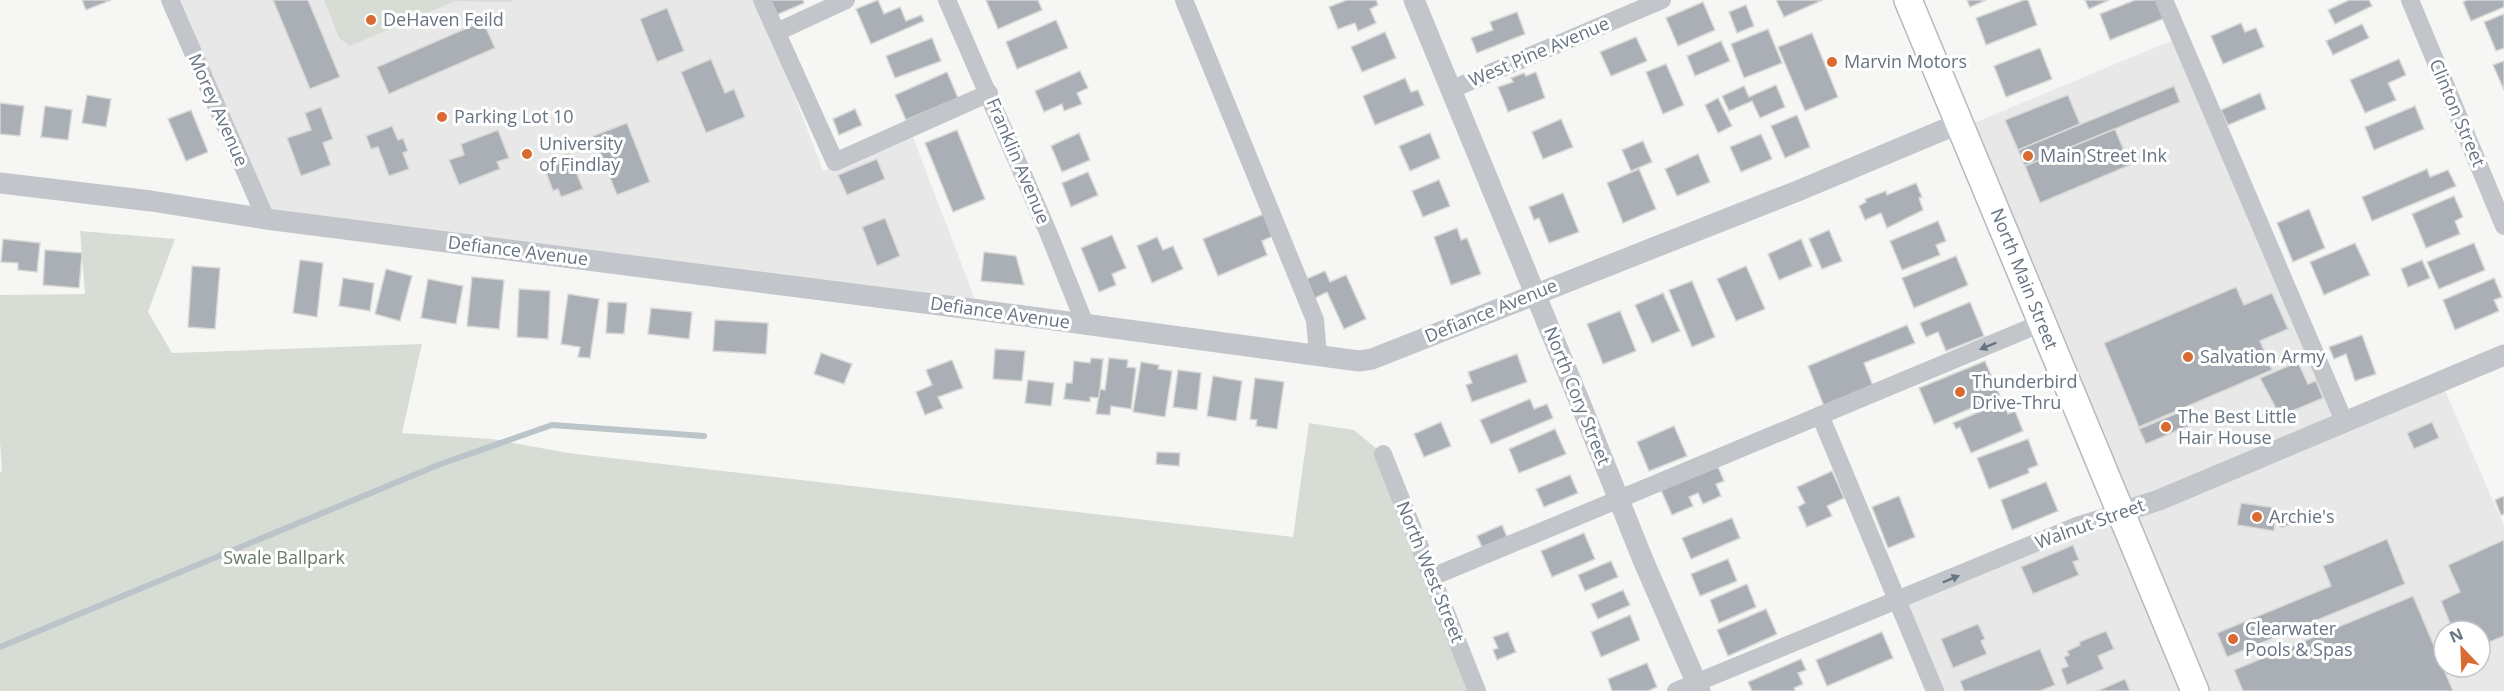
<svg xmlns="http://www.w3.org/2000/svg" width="2504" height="691" viewBox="0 0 2504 691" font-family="'Open Sans',sans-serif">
	<rect width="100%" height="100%" fill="#f6f7f4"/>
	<!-- built -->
	<g fill="#e7e8e7" fill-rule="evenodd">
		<path d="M170,0H758L823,171L913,137L979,310L266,219Z"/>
		<path d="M2180,37L2344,421L2441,381L2504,526V691H1935L1897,601L2122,512L1962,128ZM2444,631H2480V667H2444Z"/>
	</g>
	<!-- green -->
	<g fill="#d7ddd5">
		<path d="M324,0H514L509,2L455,1L350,46L339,38Z"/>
		<path d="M80,231L175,239L148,312L172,353L422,344L402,433L492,439L568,453L1293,537L1309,423L1354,430L1383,454L1477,691H0V472L2,471L0,441V295L85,294Z"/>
	</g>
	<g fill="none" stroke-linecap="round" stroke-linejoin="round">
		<!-- stream -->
		<path stroke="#bac4c9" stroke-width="6" d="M0,647L438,465L552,425L704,436"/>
	</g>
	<!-- building -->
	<g fill="#a9afb5" stroke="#d8d8d6" stroke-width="1.5">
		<path d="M82,0H111L86,10Z"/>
		<path d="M273,0H308L340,77L310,89Z"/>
		<path d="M767,0H803L804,3L774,16Z"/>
		<path d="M878,0L884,14L900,7L906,21L921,15L924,21L871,44L856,9Z"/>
		<path d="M986,0H1038L1042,10L998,29Z"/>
		<path d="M1347,0H1376L1378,5L1370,9L1376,23L1358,31L1355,23L1338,29L1329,7Z"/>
		<path d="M1776,0H1823L1784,17Z"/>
		<path d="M1967,0H1986L1970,7Z"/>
		<path d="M2024,0H2028L2037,25L1986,45L1976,18Z"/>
		<path d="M2085,0H2109L2089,9Z"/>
		<path d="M2135,0H2157L2165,18L2110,40L2100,14Z"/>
		<path d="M2349,0H2369L2372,6L2335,24L2328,10Z"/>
		<path d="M2467,0H2504V7L2471,21L2463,2Z"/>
		<path d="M1703,2L1715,30L1678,46L1666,18Z"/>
		<path d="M1746,5L1754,26L1737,33L1729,12Z"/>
		<path d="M667,8L684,51L657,62L640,19Z"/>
		<path d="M1517,12L1525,34L1477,53L1471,38L1493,30L1490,22Z"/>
		<path d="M2504,14V48L2496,51L2484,22Z"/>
		<path d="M1056,20L1068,48L1017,69L1006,42Z"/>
		<path d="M483,21L495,48L389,94L377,67Z"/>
		<path d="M2241,23L2245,32L2256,28L2264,47L2223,64L2211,36Z"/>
		<path d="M2362,24L2369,38L2333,55L2326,41Z"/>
		<path d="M1768,29L1782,63L1744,78L1731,44Z"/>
		<path d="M1385,32L1396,58L1362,72L1351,47Z"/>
		<path d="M1812,33L1838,97L1805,111L1778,47Z"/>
		<path d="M1636,37L1647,61L1611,76L1600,52Z"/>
		<path d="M932,38L941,61L895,78L886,56Z"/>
		<path d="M1721,41L1730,61L1695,76L1687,56Z"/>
		<path d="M2040,48L2052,79L2006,97L1994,66Z"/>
		<path d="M711,59L725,93L734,89L745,117L706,133L681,72Z"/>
		<path d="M2399,59L2406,75L2388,83L2396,100L2365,113L2350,80Z"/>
		<path d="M2504,61V90L2493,65Z"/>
		<path d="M1666,64L1684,105L1663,114L1646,72Z"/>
		<path d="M1080,71L1088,88L1077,93L1082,104L1064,111L1062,104L1044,112L1035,91Z"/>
		<path d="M947,72L958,98L906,120L895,95Z"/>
		<path d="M1536,72L1545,98L1508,112L1498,87L1513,82L1511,78L1524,73L1526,76Z"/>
		<path d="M1405,78L1411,92L1418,90L1424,105L1375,125L1363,96Z"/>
		<path d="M1776,85L1785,107L1760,118L1752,101L1729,111L1722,96L1744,86L1749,97Z"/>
		<path d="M2174,86L2180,102L2025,166L2018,150Z"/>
		<path d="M2260,93L2266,109L2228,125L2221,110Z"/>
		<path d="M87,95L111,99L106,127L82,123Z"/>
		<path d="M2068,95L2080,124L2018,150L2005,120Z"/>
		<path d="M1718,98L1732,126L1718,133L1705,105Z"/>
		<path d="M0,103L24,106L20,136L0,134Z"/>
		<path d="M45,106L72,110L68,140L41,137Z"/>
		<path d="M2415,106L2424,129L2374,150L2365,127Z"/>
		<path d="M321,107L333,139L323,143L331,165L301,176L287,138L311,130L305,113Z"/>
		<path d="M855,109L862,125L839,135L833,119Z"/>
		<path d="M191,110L208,152L186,161L168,119Z"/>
		<path d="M1797,115L1810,147L1785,158L1771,126Z"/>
		<path d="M1561,119L1573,147L1543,159L1532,132Z"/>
		<path d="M627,123L650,182L617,195L593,136Z"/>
		<path d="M392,126L398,140L403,138L408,151L403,153L409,169L389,176L378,147L371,149L366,136Z"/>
		<path d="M2115,129L2130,165L2040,203L2025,166Z"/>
		<path d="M498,130L509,158L497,162L500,169L459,185L449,160L464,155L461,144Z"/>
		<path d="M957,130L985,199L953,212L925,143Z"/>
		<path d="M1079,133L1090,160L1062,172L1051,146Z"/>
		<path d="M1430,133L1440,158L1410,171L1399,146Z"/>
		<path d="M1761,134L1772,159L1741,172L1730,147Z"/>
		<path d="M1643,141L1652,162L1631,171L1622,150Z"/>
		<path d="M569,154L583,189L561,197L558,189L553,191L543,164Z"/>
		<path d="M1698,154L1710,182L1677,196L1665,169Z"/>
		<path d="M877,159L885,179L847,195L838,175Z"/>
		<path d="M1639,169L1656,209L1623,223L1607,183Z"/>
		<path d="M2427,169L2430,177L2448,170L2456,186L2372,221L2362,197Z"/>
		<path d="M1088,172L1098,195L1071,207L1062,183Z"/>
		<path d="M1439,180L1450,206L1423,217L1412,191Z"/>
		<path d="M1916,183L1922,197L1919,198L1923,210L1887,228L1881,213L1865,220L1859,206L1866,202L1865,199L1886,191L1887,195Z"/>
		<path d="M1563,193L1579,232L1549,243L1539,218L1534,220L1529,207Z"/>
		<path d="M2454,196L2463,217L2455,221L2460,234L2426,248L2412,214Z"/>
		<path d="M2309,209L2325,248L2293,262L2277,223Z"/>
		<path d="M1264,214L1273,236L1262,241L1267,255L1218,276L1203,239Z"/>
		<path d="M885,218L900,256L877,266L862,227Z"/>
		<path d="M1938,221L1946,241L1936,245L1940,255L1902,270L1890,241Z"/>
		<path d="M1457,228L1461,240L1467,238L1481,274L1451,285L1434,237Z"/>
		<path d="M1829,230L1842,261L1822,269L1809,239Z"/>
		<path d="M1112,235L1126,268L1112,274L1116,285L1099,292L1081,248Z"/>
		<path d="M1157,237L1163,250L1173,246L1183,269L1152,283L1137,246Z"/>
		<path d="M3,239L40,243L37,272L18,270V263L1,262Z"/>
		<path d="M1801,239L1812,266L1779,280L1768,254Z"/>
		<path d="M2355,243L2370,275L2324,295L2310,262Z"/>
		<path d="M2474,243L2485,270L2439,289L2427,262Z"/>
		<path d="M45,250L82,253L79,288L43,285Z"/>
		<path d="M984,252L1016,256L1024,285L981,281Z"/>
		<path d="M1956,256L1968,285L1914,308L1902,278Z"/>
		<path d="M300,260L323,263L317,317L293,313Z"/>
		<path d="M2422,260L2430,278L2408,287L2401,269Z"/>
		<path d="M192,266L220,268L215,329L188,327Z"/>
		<path d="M1746,266L1765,309L1736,321L1717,279Z"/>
		<path d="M386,269L412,276L400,321L375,314Z"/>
		<path d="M1325,271L1330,282L1346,275L1366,319L1344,329L1327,292L1311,300L1302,281Z"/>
		<path d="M472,277L504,280L499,329L467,326Z"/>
		<path d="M343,278L374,283L370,311L339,306Z"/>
		<path d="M2494,278L2502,297L2494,300L2499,311L2455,330L2443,300Z"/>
		<path d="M428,279L463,286L456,324L421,318Z"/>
		<path d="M1692,281L1715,337L1692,347L1669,290Z"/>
		<path d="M2236,287L2244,305L2272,293L2288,329L2260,341L2272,370L2139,427L2104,343Z"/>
		<path d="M519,289L550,291L548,339L517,337Z"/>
		<path d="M1663,293L1680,331L1652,343L1635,305Z"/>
		<path d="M568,294L599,299L590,358L578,357L580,347L561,344Z"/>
		<path d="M608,302L627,303L624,334L606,333Z"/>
		<path d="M1970,302L1984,336L1946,351L1938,332L1926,337L1920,323Z"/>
		<path d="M651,308L692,312L689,339L648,334Z"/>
		<path d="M1620,311L1636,351L1603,364L1587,324Z"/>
		<path d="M715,320L768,323L766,354L713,351Z"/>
		<path d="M1907,325L1915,343L1864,363L1873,386L1824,406L1808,366Z"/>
		<path d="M2362,335L2376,374L2355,381L2346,354L2334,359L2329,347Z"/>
		<path d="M995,349L1025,351L1022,381L993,379Z"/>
		<path d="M821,353L852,364L844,384L814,374Z"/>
		<path d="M1517,354L1527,382L1472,402L1466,385L1472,383L1468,372Z"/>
		<path d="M1091,358L1103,359L1099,398L1090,397V402L1064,399L1066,383H1072L1074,361L1090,363Z"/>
		<path d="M1109,358L1128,360L1127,367L1136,368L1131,409L1111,406L1110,415L1096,414L1100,389L1105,390Z"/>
		<path d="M952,360L963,388L938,397L943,408L925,415L916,392L932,385L926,370Z"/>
		<path d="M1985,361L2000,396L1934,424L1919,388Z"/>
		<path d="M1141,362L1159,365L1158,369L1172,371L1165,417L1133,412Z"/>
		<path d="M2298,362L2308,384L2316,381L2323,398L2280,416L2260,378Z"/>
		<path d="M1178,370L1201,373L1197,410L1173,407Z"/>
		<path d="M1213,376L1242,381L1236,421L1207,416Z"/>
		<path d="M1255,378L1284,382L1277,429L1256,426L1257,420L1250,419Z"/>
		<path d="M1028,380L1054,383L1051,406L1025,403Z"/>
		<path d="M1530,399L1534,409L1547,404L1553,418L1491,444L1480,420Z"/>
		<path d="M2003,402L2008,414L2015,411L2023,431L1971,453L1960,427L1956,429L1953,423Z"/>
		<path d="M2187,409L2193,424L2146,444L2139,429Z"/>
		<path d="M1441,422L1451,446L1424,457L1414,434Z"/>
		<path d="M2432,422L2439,438L2414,449L2407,433Z"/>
		<path d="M1674,426L1687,456L1649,471L1637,442Z"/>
		<path d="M1555,429L1566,454L1519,473L1509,449Z"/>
		<path d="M2028,439L2038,465L2028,469L2029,473L1989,489L1977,458Z"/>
		<path d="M1157,452L1180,453L1179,466L1156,464Z"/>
		<path d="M1718,467L1724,481L1716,484L1721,496L1703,504L1698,493L1689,497L1693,506L1672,515L1661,490Z"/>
		<path d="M1832,471L1844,498L1827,506L1832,516L1807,527L1798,507L1805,503L1797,487Z"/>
		<path d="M1570,475L1578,493L1544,507L1536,489Z"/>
		<path d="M2046,482L2058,511L2012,530L2001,500Z"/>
		<path d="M1899,496L1915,537L1888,548L1872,507Z"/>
		<path d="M2504,496V514L2501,515L2495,500Z"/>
		<path d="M2241,503L2277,508L2274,531L2237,525Z"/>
		<path d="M2300,508L2305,519L2281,528L2277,517Z"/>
		<path d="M1732,518L1740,538L1691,559L1682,538Z"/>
		<path d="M1502,525L1507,537L1482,547L1477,536Z"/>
		<path d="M1584,533L1595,559L1552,577L1541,551Z"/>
		<path d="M2387,539L2405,584L2227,657L2217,633L2331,586L2323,566Z"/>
		<path d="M2504,540V636L2480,646V631H2453L2441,601L2460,592L2448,565Z"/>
		<path d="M2073,545L2079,560L2073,562L2079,575L2033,594L2021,567Z"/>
		<path d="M1728,559L1737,581L1700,596L1691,574Z"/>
		<path d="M1611,561L1618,577L1585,591L1578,575Z"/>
		<path d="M1747,584L1756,607L1719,623L1710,600Z"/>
		<path d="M1623,590L1630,605L1598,619L1591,604Z"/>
		<path d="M2413,596L2453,691H2243L2234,670Z"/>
		<path d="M1766,609L1777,634L1728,656L1717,630Z"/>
		<path d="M1630,615L1640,640L1601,657L1591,632Z"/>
		<path d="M1978,624L1985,639L1981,641L1987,654L1953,668L1941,639Z"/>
		<path d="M2106,631L2114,649L2098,656L2104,669L2067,685L2061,669L2068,666L2064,657L2069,655L2067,651L2080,645L2079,642Z"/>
		<path d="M1508,632L1516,652L1497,660L1493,650L1498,648L1493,637Z"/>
		<path d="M1882,632L1893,658L1827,686L1816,660Z"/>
		<path d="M2040,649L2055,685L2040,691H1964L1960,681Z"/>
		<path d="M1801,659L1806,670L1798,673L1803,684L1794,688L1795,691H1752L1748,682Z"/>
		<path d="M1647,663L1657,687L1648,691H1612L1608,679Z"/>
		<path d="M2125,679L2130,691H2097Z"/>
	</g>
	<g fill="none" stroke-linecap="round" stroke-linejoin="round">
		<defs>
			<path id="primary" d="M1908,0L2195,691"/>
		</defs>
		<!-- primary casing -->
		<use href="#primary" stroke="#b5b9bd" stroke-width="30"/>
		<!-- minor -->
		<g stroke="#c2c5c9" stroke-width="18">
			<path d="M170,0L266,219"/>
			<path d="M762,0L835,162L989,93"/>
			<path d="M947,0L1048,232L1085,324"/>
			<path d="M1184,0L1315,320L1318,355"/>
			<path d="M2164,0L2344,421"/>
			<path d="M2410,0L2504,226"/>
			<path d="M777,32L846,0"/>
			<path d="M1450,90L1662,0"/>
			<path d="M1820,415L1935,691"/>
			<path d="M1383,454L1477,691"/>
			<path d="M1432,577L2042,323"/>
			<path d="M1676,691L2079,525L2122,512"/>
		</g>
		<!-- tertiary -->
		<g stroke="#c2c5c9" stroke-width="21">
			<path d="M1414,0L1583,410L1643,560L1700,691"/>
			<path d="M0,183L151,201L266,219L979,310L1359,361L1372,359L1800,190L1960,123"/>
			<path d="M2122,512L2159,500L2504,355"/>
		</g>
		<!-- primary -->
		<use href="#primary" stroke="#fff" stroke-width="27"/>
	</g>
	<!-- one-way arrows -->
	<defs><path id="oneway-solid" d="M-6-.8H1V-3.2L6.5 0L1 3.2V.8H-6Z" transform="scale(1.5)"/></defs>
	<g fill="#677483">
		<use href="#oneway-solid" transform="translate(1988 346) rotate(158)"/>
		<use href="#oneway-solid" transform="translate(1951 579) rotate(-23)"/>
	</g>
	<!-- markers -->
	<g fill="#d96a31" stroke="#fff" stroke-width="2">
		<circle cx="371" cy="20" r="6"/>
		<circle cx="1832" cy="62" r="6"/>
		<circle cx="442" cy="117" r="6"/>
		<circle cx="527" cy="154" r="6"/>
		<circle cx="2028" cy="156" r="6"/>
		<circle cx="2188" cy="357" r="6"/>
		<circle cx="1960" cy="392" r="6"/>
		<circle cx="2166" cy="427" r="6"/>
		<circle cx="2257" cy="517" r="6"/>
		<circle cx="2233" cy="639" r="6"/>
	</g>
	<g text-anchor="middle" stroke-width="6" stroke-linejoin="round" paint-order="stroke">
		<!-- poi labels -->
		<g font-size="18" fill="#677483" stroke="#fff" text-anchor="start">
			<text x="383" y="26">DeHaven Feild</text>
			<text x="1844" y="68">Marvin Motors</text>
			<text x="454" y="123">Parking Lot 10</text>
			<text x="539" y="150">University<tspan x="539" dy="21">of Findlay</tspan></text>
			<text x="2040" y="162">Main Street Ink</text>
			<text x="2200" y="363">Salvation Army</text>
			<text x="1972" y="388">Thunderbird<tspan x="1972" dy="21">Drive-Thru</tspan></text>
			<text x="2178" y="423">The Best Little<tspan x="2178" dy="21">Hair House</tspan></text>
			<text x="2269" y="523">Archie's</text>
			<text x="2245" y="635">Clearwater<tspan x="2245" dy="21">Pools &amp; Spas</tspan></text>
		</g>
		<!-- street labels -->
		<g font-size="18" fill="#677483" stroke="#fff">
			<text transform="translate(1539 52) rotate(-23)" y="6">West Pine Avenue</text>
			<text transform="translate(218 110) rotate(66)" y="6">Morey Avenue</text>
			<text transform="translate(2457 113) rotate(67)" y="6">Clinton Street</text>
			<text transform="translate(1018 161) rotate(67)" y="6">Franklin Avenue</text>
			<text transform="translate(518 251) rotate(7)" y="6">Defiance Avenue</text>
			<text transform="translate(2024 279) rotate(68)" y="6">North Main Street</text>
			<text transform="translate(1491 311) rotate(-22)" y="6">Defiance Avenue</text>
			<text transform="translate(1000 313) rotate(8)" y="6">Defiance Avenue</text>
			<text transform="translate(1577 396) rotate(68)" y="6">North Cory Street</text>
			<text transform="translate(2090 524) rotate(-20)" y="6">Walnut Street</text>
			<text transform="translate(1430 572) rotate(68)" y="6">North West Street</text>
		</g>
		<!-- park labels -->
		<g font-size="18" fill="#687b66" stroke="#fff">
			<text x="284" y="564">Swale Ballpark</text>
		</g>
	</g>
	<!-- north arrow -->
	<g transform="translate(2462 649) rotate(337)"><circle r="28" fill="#ffffff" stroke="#c2c7cd" stroke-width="1.5"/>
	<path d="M0-4.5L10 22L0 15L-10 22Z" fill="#d96a31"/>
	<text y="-9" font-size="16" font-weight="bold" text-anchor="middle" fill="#677483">N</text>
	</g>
</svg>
